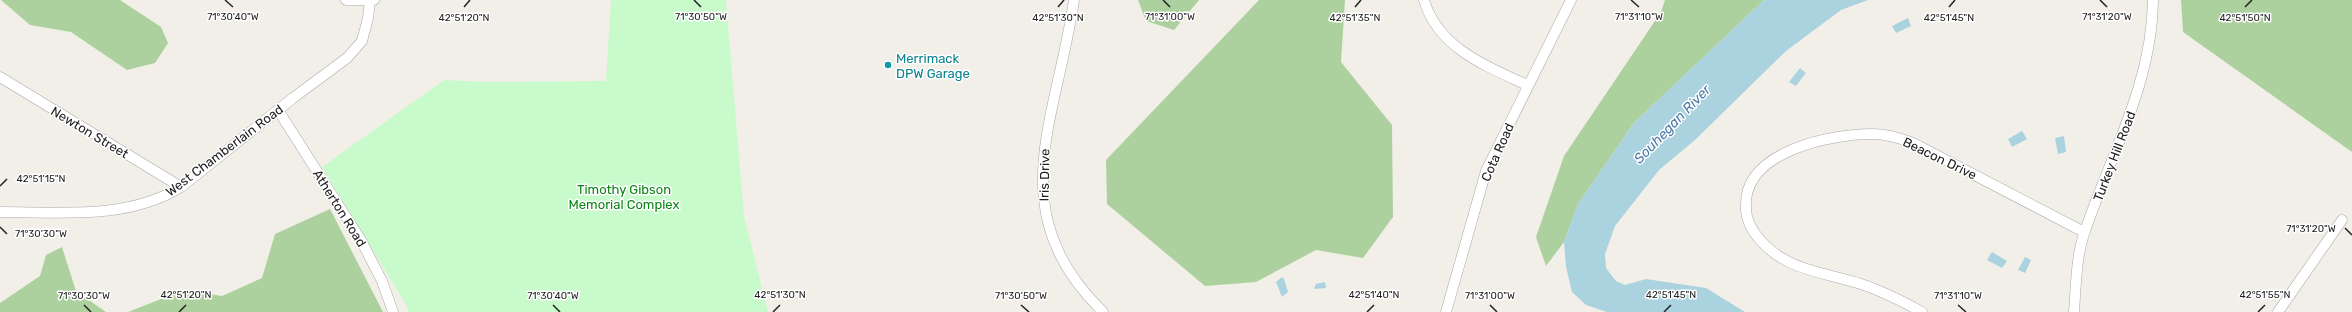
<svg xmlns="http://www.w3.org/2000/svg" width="2352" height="312" viewBox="0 0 2352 312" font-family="Rubik,sans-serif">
	<rect width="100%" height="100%" fill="#f2efe9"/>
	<!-- forest -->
	<g fill="#add19e">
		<path d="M1,0H120L161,27L168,43L155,63L127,70L71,32L30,25Z"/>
		<path d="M1138,0H1199L1174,30L1146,21Z"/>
		<path d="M1259,0H1345L1341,62L1392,125L1393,217L1363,258L1316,250L1256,282L1205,286L1107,204L1106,160Z"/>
		<path d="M1665,0H1764L1634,123L1578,204L1564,242L1546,266L1536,237L1564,156L1661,12Z"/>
		<path d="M2181,0H2352V152L2183,32Z"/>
		<path d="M330,209L383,312H128L184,290L222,296L262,278L275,234Z"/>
		<path d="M62,247L76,291L106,312H0V303L40,276L46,255Z"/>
	</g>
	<!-- park -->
	<path fill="#c8facc" d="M611,0H726L744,216L768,312H408V308L322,167L444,80L484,82L606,81Z"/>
	<!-- water -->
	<g fill="#aad3df">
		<path d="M1764,0H1868L1841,10L1786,51L1695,140L1659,170L1615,226L1605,254L1606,268L1616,281L1625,285L1646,279L1706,288L1745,312H1607L1586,305L1572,292L1566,267L1564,242L1578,204L1634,123Z"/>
		<path d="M1908,18L1911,26L1896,33L1892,26Z"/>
		<path d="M1800,68L1806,73L1796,86L1789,82Z"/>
		<path d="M2022,131L2027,139L2012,147L2008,139Z"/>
		<path d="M2064,136L2066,152L2058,154L2055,138Z"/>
		<path d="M1992,252L2007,261L2002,268L1987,260Z"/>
		<path d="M2025,257L2031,260L2025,273L2018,270Z"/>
		<path d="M1282,277L1284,279L1288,292L1282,297L1276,282Z"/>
		<path d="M1325,282L1326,288L1314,289L1316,284Z"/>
	</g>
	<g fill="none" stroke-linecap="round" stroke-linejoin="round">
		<defs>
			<g id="minor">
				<path d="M346,0H374"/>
				<path d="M1074,0C1057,120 1000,211 1103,312"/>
				<path d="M1424,0C1438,48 1486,66 1527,85"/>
				<path d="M0,77L181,187"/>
				<path d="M278,110L362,242L382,281L393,312"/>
				<path d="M0,212C61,212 127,220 181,187L293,98L347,58L362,41L368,18L370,0"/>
				<path d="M1446,312L1486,171L1571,0"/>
				<path d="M1922,312C1902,301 1882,291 1861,284C1824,272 1787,271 1760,240C1751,230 1745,218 1746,204C1746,151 1831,134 1872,134C1887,134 1900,138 1913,143L2084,232"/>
				<path d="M2074,312C2076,286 2076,256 2085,231C2111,154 2152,84 2153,0"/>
				<path d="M2278,312L2342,220"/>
			</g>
		</defs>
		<!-- minor casing -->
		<use href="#minor" stroke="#a9a9a9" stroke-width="11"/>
		<!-- minor -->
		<use href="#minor" stroke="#fff" stroke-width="10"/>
	</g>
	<!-- ticks -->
	<path fill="none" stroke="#222" stroke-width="1.5" d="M225,0L233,7M694,0L701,7M1163,0L1170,7M1631,0L1639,7M2100,0L2107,7M464,7L470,0M1058,7L1064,0M1355,7L1361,0M1949,7L1955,0M2245,7L2252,0M0,186L7,179M0,227L7,234M2345,228L2352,235M84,305L91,312M553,305L560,312M1021,305L1029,312M1490,305L1497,312M1958,305L1966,312M179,312L186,305M773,312L780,305M1367,312L1374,305M1664,312L1671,305M2258,312L2265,305"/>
	<!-- markers -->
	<circle fill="#0f9aa8" stroke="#fff" stroke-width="1.5" cx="888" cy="65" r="4"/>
	<g text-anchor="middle" stroke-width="3" stroke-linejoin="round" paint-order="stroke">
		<!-- culture labels -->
		<g font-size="13" fill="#0d838f" stroke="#fff" text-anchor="start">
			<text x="896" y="63">Merrimack<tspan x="896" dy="15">DPW Garage</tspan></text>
		</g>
		<!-- street labels -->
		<g font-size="13" fill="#222" stroke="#fff">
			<text transform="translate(90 132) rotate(31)" y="5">Newton Street</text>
			<text transform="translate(224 150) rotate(-37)" y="5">West Chamberlain Road</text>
			<text transform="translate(1497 152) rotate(-66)" y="5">Cota Road</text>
			<text transform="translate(2114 156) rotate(-69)" y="5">Turkey Hill Road</text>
			<text transform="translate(1940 158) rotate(26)" y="5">Beacon Drive</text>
			<text transform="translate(1044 175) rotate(-89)" y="5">Iris Drive</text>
			<text transform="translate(340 208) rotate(58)" y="5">Atherton Road</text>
		</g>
		<!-- park labels -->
		<g font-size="13" fill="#0c8416" stroke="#fff">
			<text x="624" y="194">Timothy Gibson<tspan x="624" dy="15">Memorial Complex</tspan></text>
		</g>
		<!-- water labels -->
		<g font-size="14" font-style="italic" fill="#4a7aab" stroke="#fff">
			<text transform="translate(1672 124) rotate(-46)" y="5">Souhegan River</text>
		</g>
	</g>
	<g font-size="10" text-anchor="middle" fill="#222" stroke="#fff" stroke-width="3" stroke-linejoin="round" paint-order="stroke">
		<text x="233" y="20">71°30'40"W</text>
		<text x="701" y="20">71°30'50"W</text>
		<text x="1170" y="20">71°31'00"W</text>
		<text x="1639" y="20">71°31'10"W</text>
		<text x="2107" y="20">71°31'20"W</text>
		<text x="1949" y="21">42°51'45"N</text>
		<text x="2245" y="21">42°51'50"N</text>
		<text x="464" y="21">42°51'20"N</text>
		<text x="1058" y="21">42°51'30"N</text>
		<text x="1355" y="21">42°51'35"N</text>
		<text x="41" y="182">42°51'15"N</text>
		<text x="2311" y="232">71°31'20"W</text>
		<text x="41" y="237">71°30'30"W</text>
		<text x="186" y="298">42°51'20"N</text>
		<text x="780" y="298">42°51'30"N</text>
		<text x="1374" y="298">42°51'40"N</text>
		<text x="1671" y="298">42°51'45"N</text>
		<text x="2265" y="298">42°51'55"N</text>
		<text x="84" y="299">71°30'30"W</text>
		<text x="553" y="299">71°30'40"W</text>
		<text x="1021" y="299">71°30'50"W</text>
		<text x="1490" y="299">71°31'00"W</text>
		<text x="1958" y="299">71°31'10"W</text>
	</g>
</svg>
